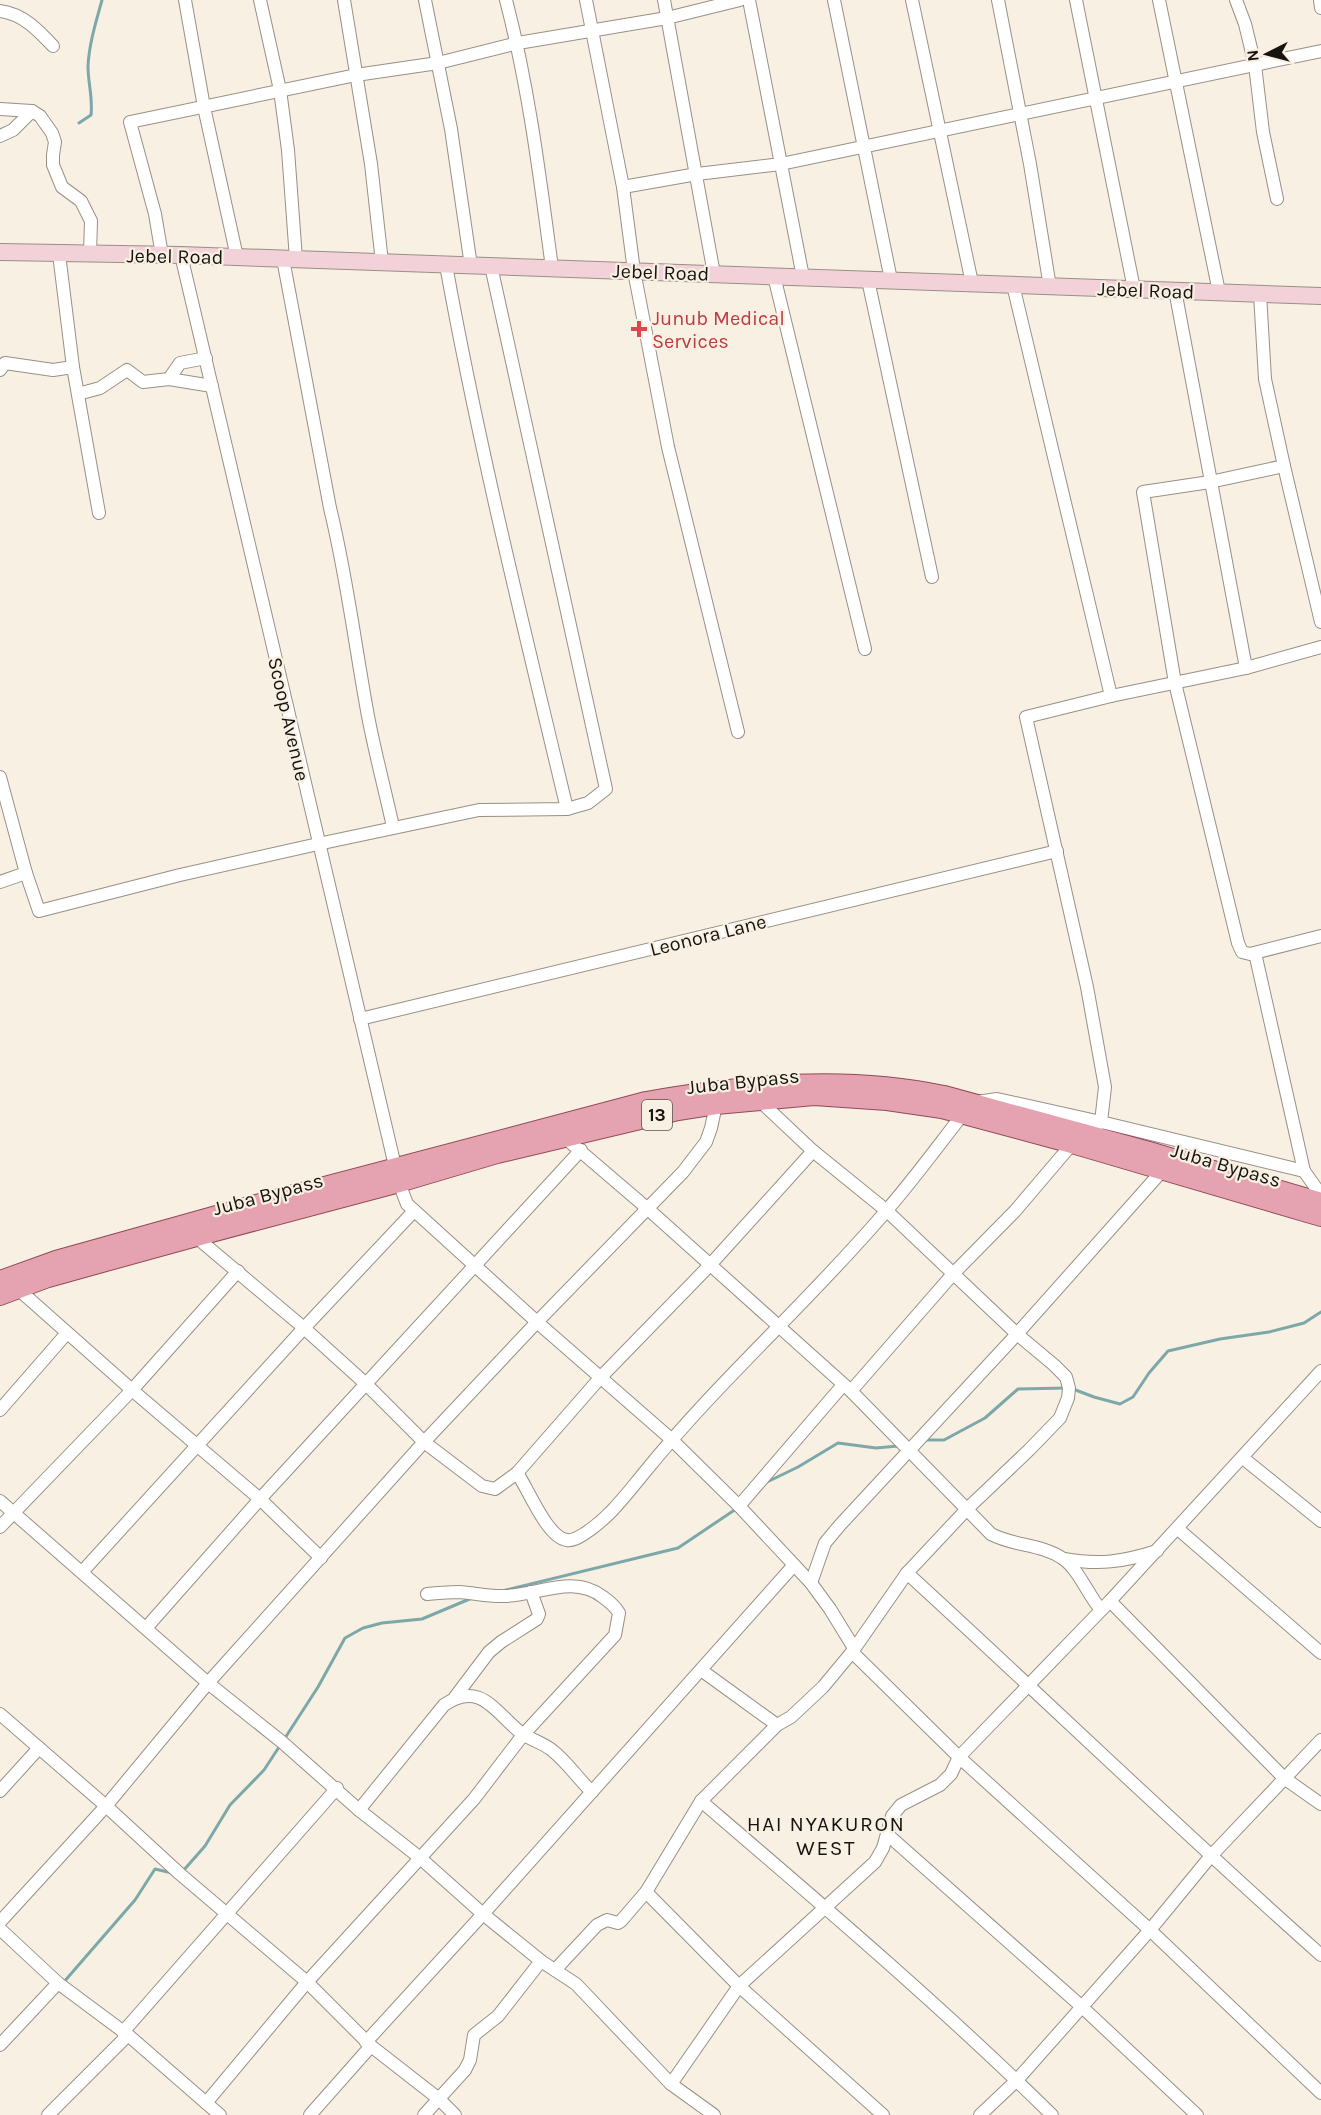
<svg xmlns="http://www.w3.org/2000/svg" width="1321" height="2115" viewBox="0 0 1321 2115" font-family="Karla,sans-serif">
	<rect width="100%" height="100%" fill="#f8f0e3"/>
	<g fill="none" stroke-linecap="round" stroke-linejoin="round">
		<!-- stream -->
		<g stroke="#7da8a9" stroke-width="3">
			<path d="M79,123L91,115C93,97 88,84 88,66C89,44 96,22 102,0"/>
			<path d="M1073,1389L1094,1397L1120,1404L1133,1397L1149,1373L1168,1351L1220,1339L1269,1332L1304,1323L1321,1312"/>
			<path d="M925,1440H944L985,1418L1018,1389L1066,1388"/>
			<path d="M765,1483L798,1467L838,1443L876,1448L898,1446"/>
			<path d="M502,1591L678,1548L736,1509"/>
			<path d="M285,1738L318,1687L345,1638L363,1628L382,1623L422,1619L472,1598"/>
			<path d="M183,1871L205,1846L230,1805L264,1770L281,1744"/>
			<path d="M63,1983L135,1900L155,1869L172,1873"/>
		</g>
		<defs>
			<g id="minor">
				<path d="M185,0L204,107L237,257"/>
				<path d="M260,0L280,90L288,150L296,259"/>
				<path d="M344,0L371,164L382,262"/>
				<path d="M425,0L451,129L471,266"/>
				<path d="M506,0C529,88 540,178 552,268"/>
				<path d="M586,0L623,187L634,271L668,447L738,732"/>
				<path d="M664,0L714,274"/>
				<path d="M749,0L803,277"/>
				<path d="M834,0L891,280"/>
				<path d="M912,0L972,283"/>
				<path d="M998,0L1030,164L1050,287"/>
				<path d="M1076,0L1134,289"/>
				<path d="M1159,0L1219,292"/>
				<path d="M1236,0L1245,24L1255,65L1263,132L1277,199"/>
				<path d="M1320,0L1321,8"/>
				<path d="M0,11C23,14 38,30 53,46"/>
				<path d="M0,109L32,111L40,116L52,133L55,142L53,155V165L62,187L81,201L91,221L90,254"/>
				<path d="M0,136L13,130L32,111"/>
				<path d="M623,187L697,174L781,164L1321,51"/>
				<path d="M59,254L73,367L99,513"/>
				<path d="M162,255L155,214L130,122L356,75L438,63L518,43L667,18L740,0"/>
				<path d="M181,255L399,1183L407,1204L537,1322L671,1439L739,1506L811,1583L830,1609L854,1648"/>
				<path d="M283,259L330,508C347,577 355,646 368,716C375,753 385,790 393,827"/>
				<path d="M446,265C479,448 524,628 567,809"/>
				<path d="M774,276L865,649"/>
				<path d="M868,280L932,577"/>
				<path d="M1013,285L1111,696"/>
				<path d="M1175,290L1246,668"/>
				<path d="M1260,294L1265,379L1284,466L1321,622"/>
				<path d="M0,370L5,363L53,370L73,367"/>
				<path d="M169,379L180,363L206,358"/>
				<path d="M78,394L100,388L127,370L143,382L169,379L212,386"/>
				<path d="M1284,466L1210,482L1143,492L1175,683L1238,943L1242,952L1250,954L1321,936"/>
				<path d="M0,777L26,873L39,911L180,875L318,844L479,810L567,809L588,803L606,789L491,266"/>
				<path d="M0,882L26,873"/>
				<path d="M1255,953L1304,1171L1321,1195"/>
				<path d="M360,1019L1057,851"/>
				<path d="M977,1102L997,1099L1101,1122L1304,1171"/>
				<path d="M565,1138L648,1209L851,1391L991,1534C1013,1546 1041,1544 1062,1558C1078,1568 1088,1595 1101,1610"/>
				<path d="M196,1237L304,1328L366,1384L424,1442L482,1486L495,1489L517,1473L600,1378L710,1265L813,1151"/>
				<path d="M18,1289L132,1390L260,1499L321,1558"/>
				<path d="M851,1391L953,1274L1015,1211L1072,1144L1101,1122L1105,1087L1087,987L1026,717L1111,696L1246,668L1321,647"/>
				<path d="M0,1410L67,1333"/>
				<path d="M1243,1458L1321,1521"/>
				<path d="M517,1473C528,1488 547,1538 567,1540C573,1541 579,1537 584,1534C609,1518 625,1496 644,1473C719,1380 810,1301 887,1210C914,1179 938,1146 963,1114"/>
				<path d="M0,1501L208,1683L282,1742L359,1810L419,1857L483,1914L541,1961L576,1984L671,2084L714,2115"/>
				<path d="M739,1506L843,1385"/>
				<path d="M0,1527L132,1390L238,1271"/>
				<path d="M1178,1529L1321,1653"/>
				<path d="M1064,1559C1099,1565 1123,1562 1157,1551"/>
				<path d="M82,1572L304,1328L414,1211"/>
				<path d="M907,1573C1046,1700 1181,1831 1321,1955"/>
				<path d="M811,1583L825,1543L840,1525L1017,1334L1162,1171"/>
				<path d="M1110,1601L1284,1778L1321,1804"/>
				<path d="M146,1628L260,1499L581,1150"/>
				<path d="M852,1652L959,1757L1150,1930L1321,2093"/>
				<path d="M701,1670L777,1725"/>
				<path d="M455,1697L489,1652L501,1642L537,1619L539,1614L531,1592"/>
				<path d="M0,1714L106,1806L180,1874L307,1982L371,2046L439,2099L455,2115"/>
				<path d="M0,1791L39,1748"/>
				<path d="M701,1801C820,1903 940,2005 1052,2115"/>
				<path d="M359,1810L444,1705C480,1680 495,1712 521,1733C531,1740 544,1743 553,1751C568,1763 578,1779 592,1792"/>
				<path d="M888,1835L1081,2006L1197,2115"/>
				<path d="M646,1892L739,1986L883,2115"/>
				<path d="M0,1922L106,1806L208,1683L424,1442L537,1322L683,1172L706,1142L711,1128L716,1105"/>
				<path d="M0,1929L58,1983L128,2035L220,2115"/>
				<path d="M555,1970L597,1925L607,1920L618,1923L621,1921L646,1892L701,1801L777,1725L791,1717L823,1687L852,1652L907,1573L967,1509L1029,1450L1060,1418L1068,1398L1069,1388L1066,1377L1054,1365L1017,1334L887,1211L813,1151L760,1101"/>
				<path d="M123,2032L337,1788"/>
				<path d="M366,2042L483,1914L794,1565"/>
				<path d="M0,2045L58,1983"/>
				<path d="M671,2084L739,1986L875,1862L883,1848L892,1816L901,1805L940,1785L951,1774L959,1757L1110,1601L1321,1371"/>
				<path d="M206,2103L307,1982L474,1799L523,1735L615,1635L619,1613C615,1606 610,1602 603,1597C574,1574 538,1595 505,1596C489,1597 475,1593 459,1592C448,1592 438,1593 427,1594"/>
				<path d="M48,2115L128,2035"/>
				<path d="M310,2115L371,2046"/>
				<path d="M424,2115L465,2070L470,2060L474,2035L498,2016L541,1961"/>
				<path d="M980,2115L1017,2080L1150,1930L1210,1857L1321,1740"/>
			</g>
			<path id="secondary" d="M0,252L181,255L1321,296"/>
			<g id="primary">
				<path d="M0,1280L56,1260L249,1206L646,1101C744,1084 845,1074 944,1095L1149,1151L1321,1202"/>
				<path d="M0,1296L48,1278L196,1237L399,1183L497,1154L678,1111L716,1105L814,1096L887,1101L942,1109L1072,1144L1321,1217"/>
			</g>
		</defs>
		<!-- minor casing -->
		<use href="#minor" stroke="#989085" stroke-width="14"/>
		<!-- secondary casing -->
		<use href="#secondary" stroke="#989085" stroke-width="18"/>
		<!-- primary casing -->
		<use href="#primary" stroke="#914957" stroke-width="20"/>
		<!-- minor -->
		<use href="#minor" stroke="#fff" stroke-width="12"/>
		<!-- secondary -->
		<use href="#secondary" stroke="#f2d1d8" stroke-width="16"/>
		<!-- primary -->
		<use href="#primary" stroke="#e5a3b1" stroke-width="18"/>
	</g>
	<!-- markers -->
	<path fill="#e0444e" stroke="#f8f0e3" stroke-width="2" d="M636 320h6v6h6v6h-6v6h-6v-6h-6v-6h6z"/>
	<g text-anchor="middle" stroke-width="4.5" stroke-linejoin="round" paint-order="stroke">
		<!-- shield labels -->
		<rect fill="#f8f0e3" stroke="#5a564f" stroke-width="1.5" x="642" y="1100" width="30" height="30" rx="4.5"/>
		<g font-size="18" font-weight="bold" fill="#171410">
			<text x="657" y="1121">13</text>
		</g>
		<!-- street labels -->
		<g font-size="20" fill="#171410" stroke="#f8f0e3">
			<text transform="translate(175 256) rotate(1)" y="7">Jebel Road</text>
			<text transform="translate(661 272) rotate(2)" y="7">Jebel Road</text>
			<text transform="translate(1146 290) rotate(2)" y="7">Jebel Road</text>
			<text transform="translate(289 719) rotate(77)" y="7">Scoop Avenue</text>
			<text transform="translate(708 935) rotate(-14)" y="7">Leonora Lane</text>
			<text transform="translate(743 1081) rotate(-6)" y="7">Juba Bypass</text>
			<text transform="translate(1226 1165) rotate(16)" y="7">Juba Bypass</text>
			<text transform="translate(268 1194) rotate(-15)" y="7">Juba Bypass</text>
		</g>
		<!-- health labels -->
		<g font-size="20" fill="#be3a42" stroke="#f8f0e3" text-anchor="start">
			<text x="652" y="325">Junub Medical<tspan x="652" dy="23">Services</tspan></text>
		</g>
		<!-- neighbourhood labels -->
		<g font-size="21" letter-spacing="1.5" fill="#171410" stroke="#f8f0e3">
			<text x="826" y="1831">HAI NYAKURON<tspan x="826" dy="24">WEST</tspan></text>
		</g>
	</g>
	<!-- north arrow -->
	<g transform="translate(1267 54) rotate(264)" stroke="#f8f0e3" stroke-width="4.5" paint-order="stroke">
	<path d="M0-4.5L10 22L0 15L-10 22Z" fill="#171410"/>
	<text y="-9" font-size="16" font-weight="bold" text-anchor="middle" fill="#171410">N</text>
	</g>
</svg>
